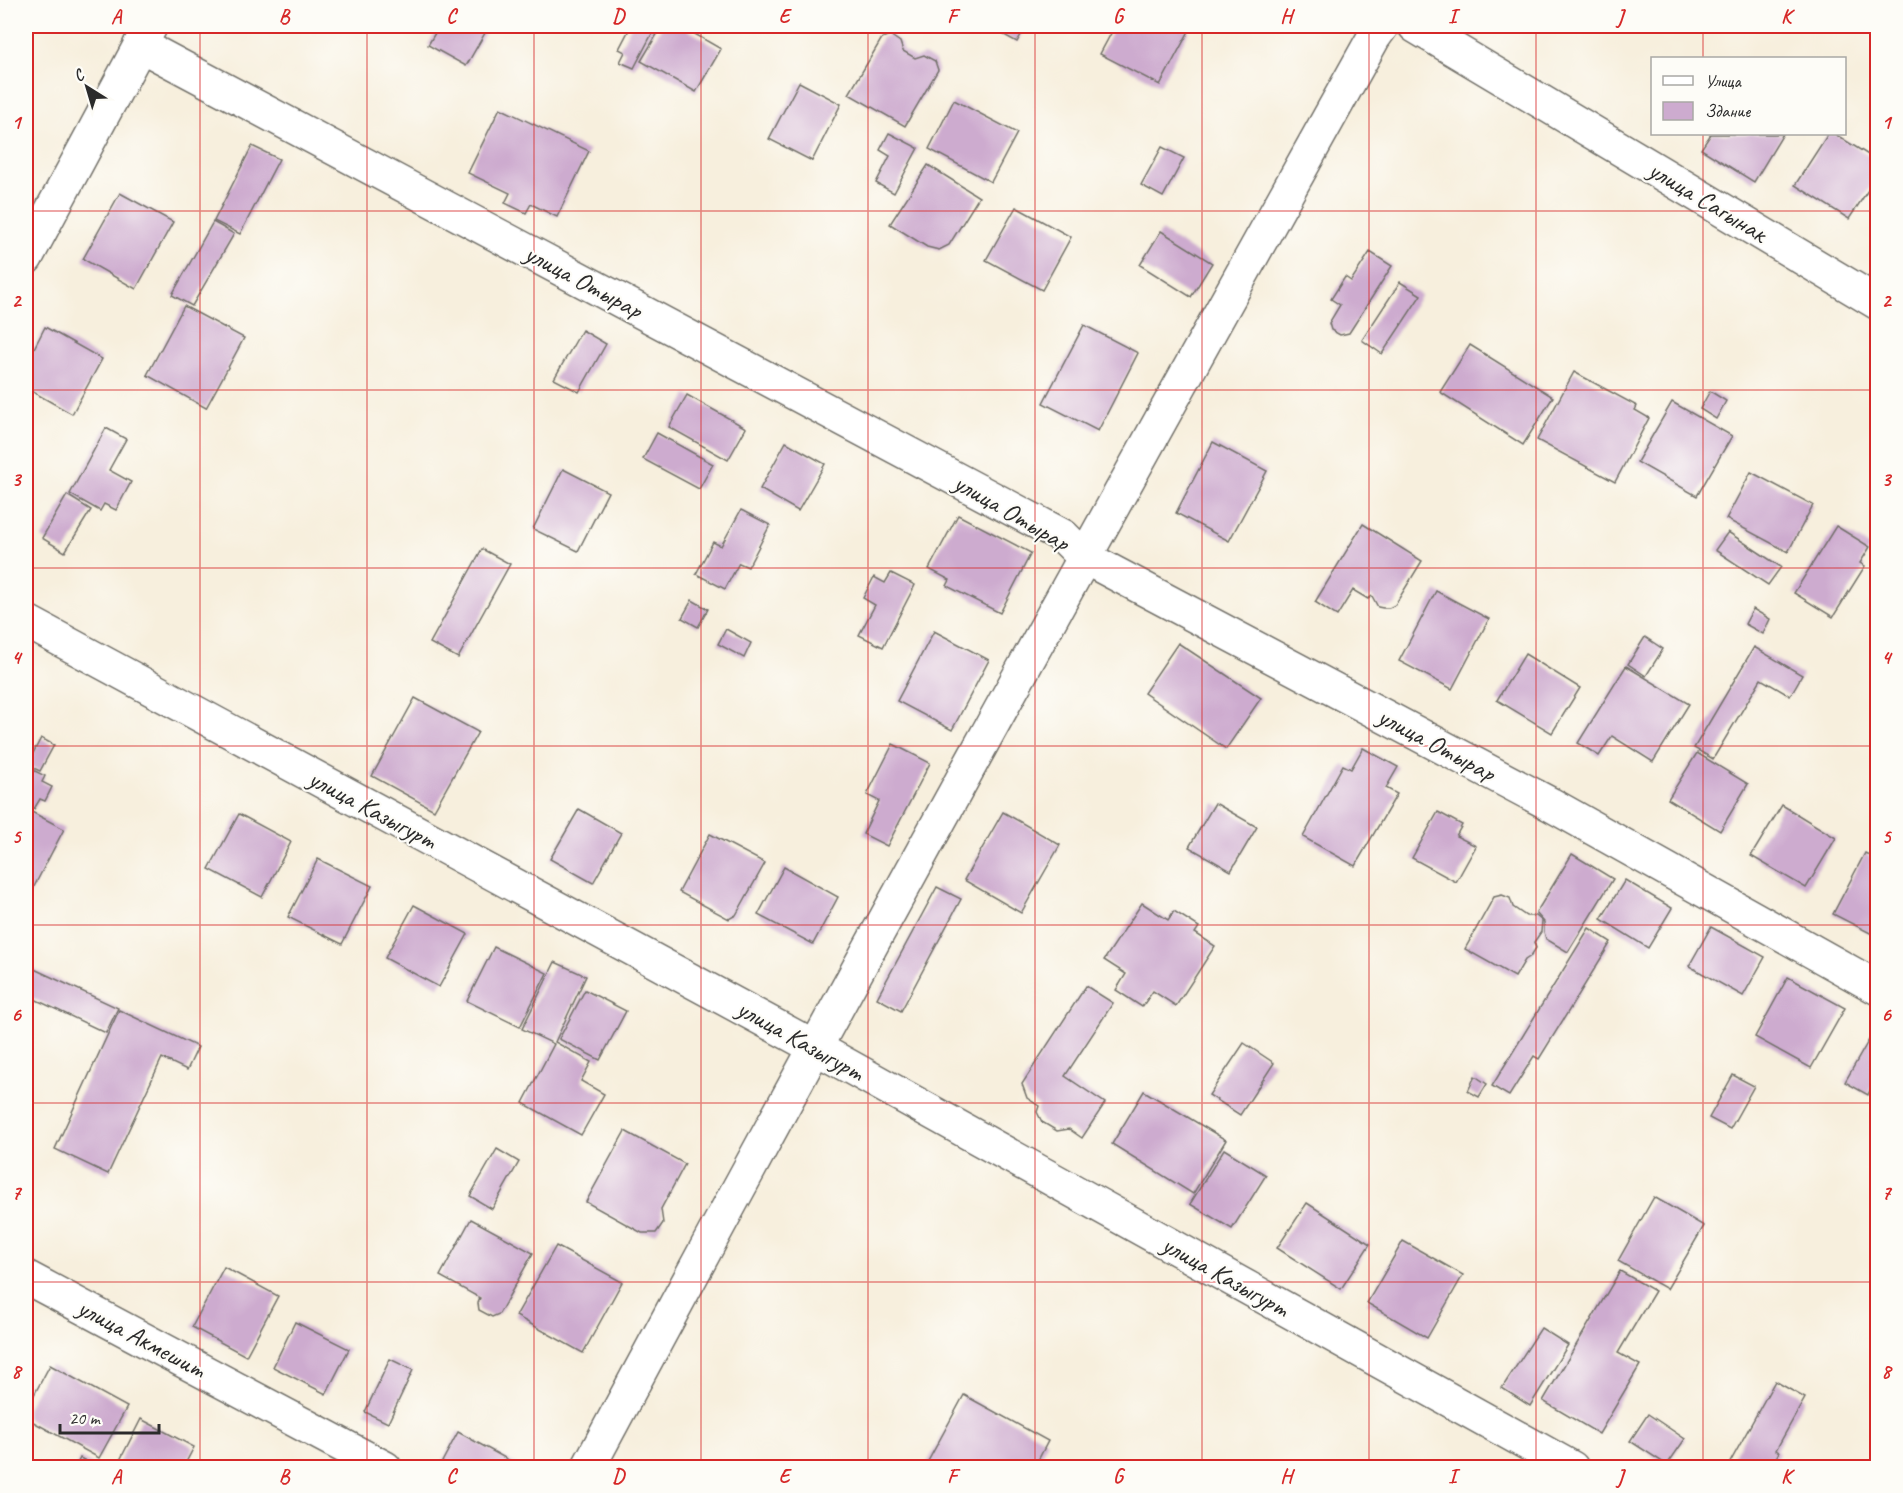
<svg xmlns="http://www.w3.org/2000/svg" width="1903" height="1493" viewBox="0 0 1903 1493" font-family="Caveat,sans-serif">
	<rect width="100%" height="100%" fill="#fdfcf7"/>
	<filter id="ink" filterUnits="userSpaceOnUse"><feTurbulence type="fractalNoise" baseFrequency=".0167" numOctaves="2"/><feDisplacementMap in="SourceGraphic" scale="12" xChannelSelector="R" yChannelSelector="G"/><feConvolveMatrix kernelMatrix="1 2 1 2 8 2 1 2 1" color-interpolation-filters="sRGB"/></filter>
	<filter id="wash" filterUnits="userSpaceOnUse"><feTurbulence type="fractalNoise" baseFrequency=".008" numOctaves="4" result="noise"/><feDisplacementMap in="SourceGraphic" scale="24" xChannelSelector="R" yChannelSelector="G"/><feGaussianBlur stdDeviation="1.35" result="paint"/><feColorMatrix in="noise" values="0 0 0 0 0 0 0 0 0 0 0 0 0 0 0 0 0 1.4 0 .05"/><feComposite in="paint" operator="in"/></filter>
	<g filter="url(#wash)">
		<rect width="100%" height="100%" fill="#f7efdd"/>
		<g id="blocks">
			<!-- building -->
			<g fill="#cdabcf">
				<path d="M439,26H489L466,66L428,45Z"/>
				<path d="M631,26H656L634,68L620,62L625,52L619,49Z"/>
				<path d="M662,26H681L721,49L696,92L641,61Z"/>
				<path d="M995,26H1026L1017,42L993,29Z"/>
				<path d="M1115,26H1178L1189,31L1160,85L1100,54Z"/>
				<path d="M890,35L900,42L903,51L915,58L924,55L935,61L938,70L905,126L849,94L882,38Z"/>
				<path d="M799,82L841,104L812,161L769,139Z"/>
				<path d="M954,100L1017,133L991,182L929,149Z"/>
				<path d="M500,108L589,151L557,217L531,204L526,213L505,203L510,193L468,173Z"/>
				<path d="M889,133L918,148L894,193L876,183L890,156L880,150Z"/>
				<path d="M1711,134H1783L1754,182L1701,149Z"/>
				<path d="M1828,134H1835L1878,161V175L1849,219L1795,185Z"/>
				<path d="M252,146L279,159L240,234L214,221Z"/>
				<path d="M1162,147L1184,158L1163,197L1141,185Z"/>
				<path d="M928,165L979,197L949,245L939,250L927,247L890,224Z"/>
				<path d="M120,193L173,222L136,289L83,259Z"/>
				<path d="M1016,207L1071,237L1042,290L986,260Z"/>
				<path d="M213,222L234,234L192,306L172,295Z"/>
				<path d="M1161,231L1212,263L1191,297L1140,265Z"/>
				<path d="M1370,252L1392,266L1349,333L1340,335L1331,330L1329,323L1340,305L1331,299L1345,277L1351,281Z"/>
				<path d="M1400,282L1421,295L1382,354L1362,340Z"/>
				<path d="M184,306L244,338L206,408L147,375Z"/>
				<path d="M1084,325L1138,353L1098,431L1043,403Z"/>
				<path d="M45,327L102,359L72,414L26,388V364Z"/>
				<path d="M582,330L606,344L579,392L554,379Z"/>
				<path d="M1470,345L1553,397L1523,445L1440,392Z"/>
				<path d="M1574,372L1637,406L1635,410L1649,418L1615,482L1537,440Z"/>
				<path d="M1710,391L1726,401L1716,419L1700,409Z"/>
				<path d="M687,395L746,428L728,460L669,427Z"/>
				<path d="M1672,402L1732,436L1697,496L1637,462Z"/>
				<path d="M106,428L126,439L109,470L131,482L116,510L104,504L100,511L70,494Z"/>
				<path d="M657,433L713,464L699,489L643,459Z"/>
				<path d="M786,442L825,464L798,511L760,489Z"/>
				<path d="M1213,442L1267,471L1229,541L1176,513Z"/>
				<path d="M563,469L608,492L578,551L533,529Z"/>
				<path d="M1751,472L1813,505L1788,552L1726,519Z"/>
				<path d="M67,495L91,510L65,552L42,538Z"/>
				<path d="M741,510L770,525L748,567L739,563L725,589L696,574L713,542L721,546Z"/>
				<path d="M958,515L1031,553L1000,613L947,586L950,580L929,569Z"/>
				<path d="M1363,524L1422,561L1395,605L1389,608H1383L1378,607L1372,596L1368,599L1353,590L1337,616L1315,602Z"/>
				<path d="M1836,526L1870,547L1860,563L1865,566L1833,617L1794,593Z"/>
				<path d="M1728,532L1781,567L1768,585L1715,550Z"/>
				<path d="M482,549L510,564L458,658L430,643Z"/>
				<path d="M891,573L915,585L883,647L859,635L875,605L863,598L874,577L885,583Z"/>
				<path d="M1436,591L1489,619L1452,689L1399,661Z"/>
				<path d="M692,600L708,609L698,627L682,618Z"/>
				<path d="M1753,609L1770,619L1763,634L1745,624Z"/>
				<path d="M726,629L751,643L744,658L718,644Z"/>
				<path d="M934,631L989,660L952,730L897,701Z"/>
				<path d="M1645,637L1663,649L1646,676L1628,664Z"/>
				<path d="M1178,643L1261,698L1226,749L1144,693Z"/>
				<path d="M1754,647L1802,675L1790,696L1761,679L1713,759L1694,748Z"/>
				<path d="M1525,654L1580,688L1552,733L1497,700Z"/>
				<path d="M1626,666L1689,704L1653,762L1612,736L1599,756L1578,743Z"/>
				<path d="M415,698L478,732L434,810L372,776Z"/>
				<path d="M41,738L54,745L40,771L27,765Z"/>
				<path d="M893,744L930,763L887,846L863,834L879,801L867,795Z"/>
				<path d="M1363,748L1398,767L1386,788L1397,794L1355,866L1303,837L1343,765L1351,769Z"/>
				<path d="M1697,753L1748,784L1720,831L1668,799Z"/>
				<path d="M27,767L45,776L42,782L52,787L45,801L40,799L34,809L26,804Z"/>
				<path d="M1215,803L1257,827L1231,871L1189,847Z"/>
				<path d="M1782,805L1836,838L1806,888L1751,856Z"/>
				<path d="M26,809L64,829L26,902Z"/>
				<path d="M579,809L621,833L593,883L550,859Z"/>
				<path d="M1003,812L1060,845L1021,913L964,880Z"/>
				<path d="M1438,812L1462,825L1456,836L1476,846L1456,882L1412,858Z"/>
				<path d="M239,814L291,842L262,897L209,869Z"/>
				<path d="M710,834L765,863L736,915L729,919L679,892Z"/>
				<path d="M1865,853L1878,860V937L1833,914Z"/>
				<path d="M1572,854L1613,879L1568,952L1546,939L1544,932V922L1536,913Z"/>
				<path d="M318,859L372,886L342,944L288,917Z"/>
				<path d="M784,867L838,897L813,944L758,915Z"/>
				<path d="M1625,880L1672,908L1648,948L1601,919Z"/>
				<path d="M937,887L961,899L901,1011L877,998Z"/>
				<path d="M1502,895L1510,898L1513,907L1526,916H1536L1542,921L1541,932L1534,942L1536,948L1531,956L1525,960L1515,977L1465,949L1494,897Z"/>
				<path d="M1142,903L1168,920L1174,911L1199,927L1195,933L1215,946L1176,1006L1153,991L1142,1007L1116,990L1126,974L1104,960Z"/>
				<path d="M414,905L468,934L439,987L385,958Z"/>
				<path d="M1711,927L1765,957L1743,996L1689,966Z"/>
				<path d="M1589,928L1611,942L1539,1059L1534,1056L1509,1096L1492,1086Z"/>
				<path d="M494,947L547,973L520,1027L467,1001Z"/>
				<path d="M555,962L586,976L555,1042L591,1062L581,1081L604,1094L581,1135L523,1103L554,1044L522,1029Z"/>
				<path d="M32,968L118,1008L106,1033L26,995V983Z"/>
				<path d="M1788,977L1845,1008L1811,1068L1755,1037Z"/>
				<path d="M1086,986L1113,1003L1065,1076L1105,1103L1082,1138L1069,1129L1057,1131L1042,1122L1037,1112L1039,1106L1027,1098L1022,1084Z"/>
				<path d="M585,990L626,1011L600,1060L559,1039Z"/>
				<path d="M119,1010L198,1047L187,1070L162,1058L108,1174L55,1149Z"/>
				<path d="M1878,1024V1092L1871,1088L1868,1095L1845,1082Z"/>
				<path d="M1244,1043L1274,1063L1240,1115L1209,1095Z"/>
				<path d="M1733,1075L1754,1086L1730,1129L1709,1118Z"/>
				<path d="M1475,1076L1487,1084L1479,1097L1468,1091Z"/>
				<path d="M1144,1091L1226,1140L1193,1194L1112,1144Z"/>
				<path d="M625,1131L685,1164L661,1209L663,1223L656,1233H642L586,1202Z"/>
				<path d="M497,1149L519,1162L492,1209L470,1196Z"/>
				<path d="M1224,1149L1266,1175L1232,1229L1190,1204Z"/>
				<path d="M1654,1197L1704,1226L1667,1289L1618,1261Z"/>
				<path d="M1307,1203L1370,1244L1341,1289L1277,1248Z"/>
				<path d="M471,1219L533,1253L499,1314L492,1317L479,1310L478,1303L480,1298L440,1276Z"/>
				<path d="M1403,1241L1463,1275L1427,1338L1367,1303Z"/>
				<path d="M556,1246L622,1282L583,1353L516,1316Z"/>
				<path d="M224,1267L278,1296L246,1356L192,1327Z"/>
				<path d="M1620,1271L1655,1291L1618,1353L1640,1365L1599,1434L1543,1401Z"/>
				<path d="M295,1322L349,1349L326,1394L273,1367Z"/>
				<path d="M1541,1328L1568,1345L1530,1406L1502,1388Z"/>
				<path d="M390,1359L413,1370L388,1423L365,1412Z"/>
				<path d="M50,1365L127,1407L99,1458L26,1418V1410Z"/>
				<path d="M1775,1381L1805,1398L1776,1450L1779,1452L1773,1464L1780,1468H1727Z"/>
				<path d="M964,1395L1048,1441L1034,1468H930L926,1465Z"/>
				<path d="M1648,1414L1685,1439L1667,1465L1630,1441Z"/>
				<path d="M141,1419L194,1447L183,1468H116Z"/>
				<path d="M458,1432L523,1468H451L442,1462Z"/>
				<path d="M80,1458L99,1468H75Z"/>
			</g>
		</g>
	</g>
	<g filter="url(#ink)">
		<use href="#blocks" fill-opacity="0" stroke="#727069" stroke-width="1.5"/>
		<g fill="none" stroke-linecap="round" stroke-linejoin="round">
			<defs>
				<g id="street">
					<path d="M1415,26L1878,303"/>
					<path d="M140,45L1063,536L1084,557L1550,804L1878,988"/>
					<path d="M26,258L150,27"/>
					<path d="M26,621L816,1048L1572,1468"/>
					<path d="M26,1277L385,1468"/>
					<path d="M588,1468C845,988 1109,512 1374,37L1382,26"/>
				</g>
			</defs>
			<!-- street casing -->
			<use href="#street" stroke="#727069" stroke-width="36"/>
			<!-- street -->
			<use href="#street" stroke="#fff" stroke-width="33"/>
		</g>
	</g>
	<!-- grid -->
	<path fill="none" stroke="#d62828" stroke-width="1.5" stroke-opacity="0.55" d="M200,26V1468M367,26V1468M534,26V1468M701,26V1468M868,26V1468M1035,26V1468M1202,26V1468M1369,26V1468M1536,26V1468M1703,26V58M1703,134V1468M26,211H1878M26,390H1878M26,568H1878M26,746H1878M26,925H1878M26,1103H1878M26,1282H1878"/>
	<g text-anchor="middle" stroke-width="4.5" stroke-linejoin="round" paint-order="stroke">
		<!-- street labels -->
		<g font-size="26" fill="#2b2b2b" stroke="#fdfcf7">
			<text transform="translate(1708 201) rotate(31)" y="9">улица Сагынак</text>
			<text transform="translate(584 281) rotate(28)" y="9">улица Отырар</text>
			<text transform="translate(1012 512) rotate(30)" y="9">улица Отырар</text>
			<text transform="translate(1437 744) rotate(28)" y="9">улица Отырар</text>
			<text transform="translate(373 809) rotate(28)" y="9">улица Казыгурт</text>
			<text transform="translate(801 1040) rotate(29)" y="9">улица Казыгурт</text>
			<text transform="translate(1226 1276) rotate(29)" y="9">улица Казыгурт</text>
			<text transform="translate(142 1338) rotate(28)" y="9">улица Акмешит</text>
		</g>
	</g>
	<!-- margin -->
	<rect width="1903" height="1493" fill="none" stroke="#fdfcf7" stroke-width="66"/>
	<!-- legend -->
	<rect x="1651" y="57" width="195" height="78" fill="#fdfcf7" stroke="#a9a8a5" stroke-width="1.5"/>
	<rect x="1663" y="76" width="30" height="9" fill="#ffffff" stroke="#a9a8a5" stroke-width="1.5"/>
	<text x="1705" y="87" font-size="18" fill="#2b2b2b">Улица</text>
	<rect x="1663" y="102" width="30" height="18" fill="#cdabcf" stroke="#a9a8a5" stroke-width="1.5"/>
	<text x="1705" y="117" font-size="18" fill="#2b2b2b">Здание</text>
	<!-- north arrow -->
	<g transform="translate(87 87) rotate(323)" stroke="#fdfcf7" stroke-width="4.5" paint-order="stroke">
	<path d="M0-4.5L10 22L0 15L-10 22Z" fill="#2b2b2b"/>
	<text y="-9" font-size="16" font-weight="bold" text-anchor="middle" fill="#2b2b2b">С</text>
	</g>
	<!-- scale -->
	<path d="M60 1424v9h99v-9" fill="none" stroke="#2b2b2b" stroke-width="3"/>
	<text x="69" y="1424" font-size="18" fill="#2b2b2b" stroke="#fdfcf7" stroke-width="4.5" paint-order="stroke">20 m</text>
	<rect x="33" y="33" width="1837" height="1427" fill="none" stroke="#d62828" stroke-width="2"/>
	<g font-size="20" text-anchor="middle" font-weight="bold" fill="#d62828">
		<text x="116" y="23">A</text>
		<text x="284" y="23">B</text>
		<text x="451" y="23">C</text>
		<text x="618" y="23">D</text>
		<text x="784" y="23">E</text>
		<text x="952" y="23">F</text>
		<text x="1118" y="23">G</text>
		<text x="1286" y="23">H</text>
		<text x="1452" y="23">I</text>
		<text x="1620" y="23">J</text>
		<text x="1786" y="23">K</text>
		<text x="16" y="129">1</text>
		<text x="1886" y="129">1</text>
		<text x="16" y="307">2</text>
		<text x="1886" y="307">2</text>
		<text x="16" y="486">3</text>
		<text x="1886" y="486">3</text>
		<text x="16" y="664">4</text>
		<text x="1886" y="664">4</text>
		<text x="16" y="843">5</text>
		<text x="1886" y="843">5</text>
		<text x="16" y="1021">6</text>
		<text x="1886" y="1021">6</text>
		<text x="16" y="1199">7</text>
		<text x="1886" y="1199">7</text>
		<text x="16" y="1378">8</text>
		<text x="1886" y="1378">8</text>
		<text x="116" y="1483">A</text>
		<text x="284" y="1483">B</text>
		<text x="451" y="1483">C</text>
		<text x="618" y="1483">D</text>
		<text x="784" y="1483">E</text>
		<text x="952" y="1483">F</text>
		<text x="1118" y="1483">G</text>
		<text x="1286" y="1483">H</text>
		<text x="1452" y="1483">I</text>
		<text x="1620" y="1483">J</text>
		<text x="1786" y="1483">K</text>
	</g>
</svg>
